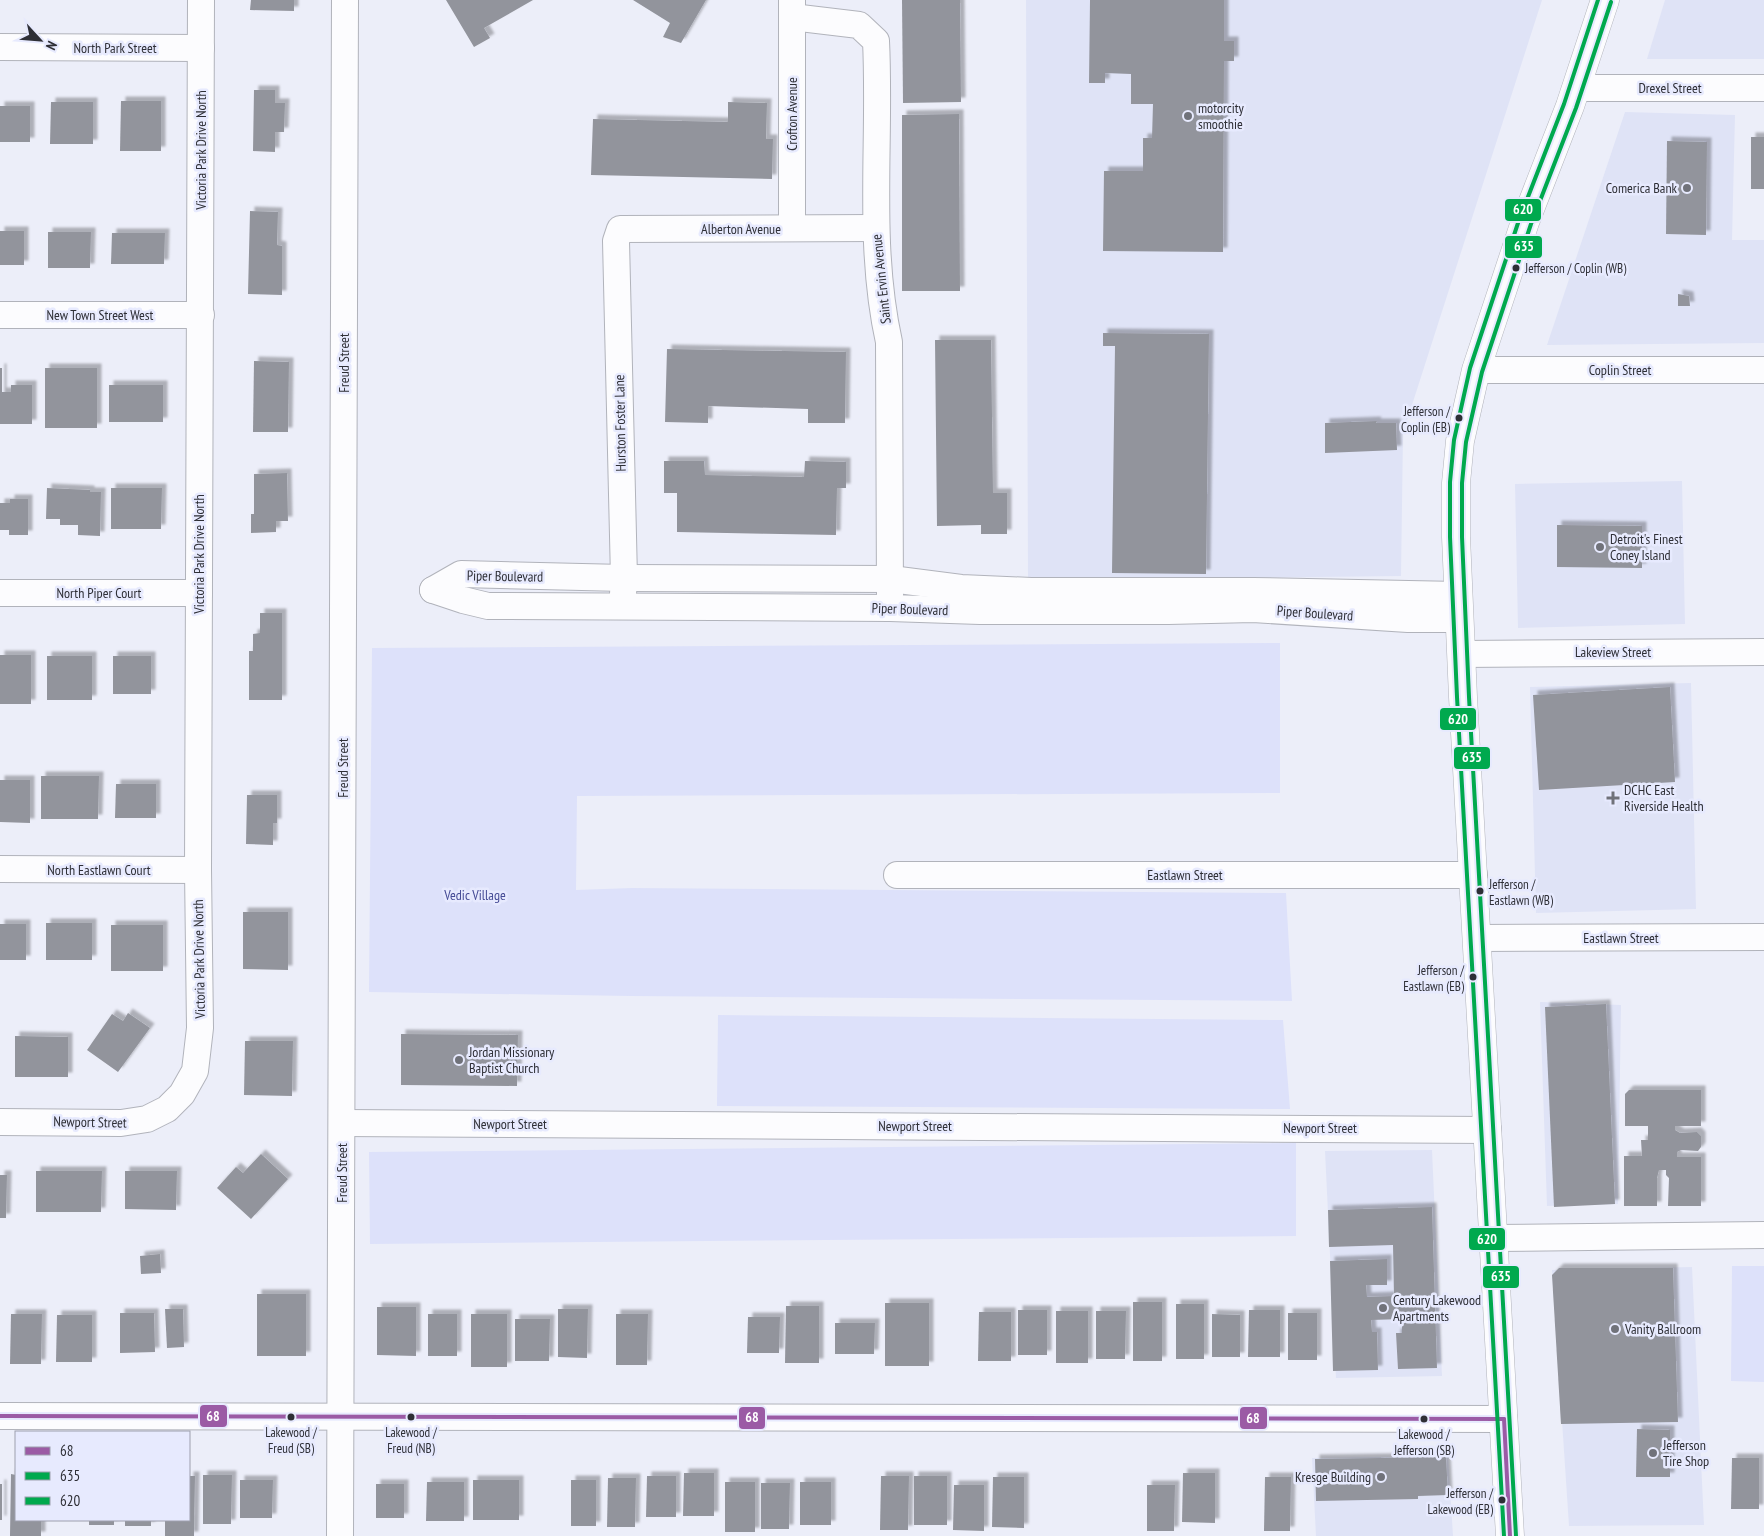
<svg xmlns="http://www.w3.org/2000/svg" width="1764" height="1536" viewBox="0 0 1764 1536" font-family="'PT Sans Narrow',sans-serif">
	<defs>
		<filter id="shadow"><feDropShadow dx="4.5" dy="-4.5" stdDeviation="1" flood-color="#0004"/></filter>
	</defs>
	<rect width="100%" height="100%" fill="#eceef9"/>
	<!-- built -->
	<g fill="#dfe3f6">
		<path d="M1026,0H1542L1403,433L1401,576L1028,580Z"/>
		<path d="M1665,0H1764V59H1647Z"/>
		<path d="M1625,112L1735,115L1732,240H1764V343L1547,345Z"/>
		<path d="M1682,481L1685,624L1518,628L1515,484Z"/>
		<path d="M1691,683L1696,909L1536,913L1530,687Z"/>
		<path d="M1540,1002L1621,1005L1618,1204L1547,1206Z"/>
		<path d="M1432,1150L1442,1376L1336,1378L1325,1151Z"/>
		<path d="M1692,1267L1704,1525L1569,1526L1552,1270Z"/>
		<path d="M1448,1456L1453,1536H1316L1312,1458Z"/>
	</g>
	<!-- green -->
	<g fill="#dde1fa">
		<path d="M1280,643V793L577,796L576,890L632,888L1286,893L1292,1001L631,996L369,992L372,648Z"/>
		<path d="M718,1015L1283,1020L1290,1109L717,1106Z"/>
		<path d="M1296,1143V1236L370,1244L369,1152Z"/>
		<path d="M1732,1266H1764V1382L1731,1381Z"/>
	</g>
	<!-- building -->
	<g fill="#92949c" filter="url(#shadow)">
		<path d="M251,0H294V11L250,10Z"/>
		<path d="M446,0H533L484,28L490,38L474,47Z"/>
		<path d="M633,0H706L681,43L663,37L670,23Z"/>
		<path d="M902,0H960L961,102L903,103Z"/>
		<path d="M1090,0H1224V41H1234V61H1224L1223,252L1103,251L1104,171H1143V138H1152L1153,104H1131V74L1105,73V83H1089Z"/>
		<path d="M254,90H275V103H285L284,132H275V152L253,151Z"/>
		<path d="M121,101H161V151H120Z"/>
		<path d="M51,102H93V144H50Z"/>
		<path d="M728,102L767,103L766,139H773L772,179L591,175L593,119L728,122Z"/>
		<rect x="0" y="106" width="30" height="36"/>
		<path d="M959,114L960,291H902V115Z"/>
		<rect x="1751" y="137" width="13" height="52"/>
		<path d="M1667,141L1707,142L1706,235L1666,234Z"/>
		<path d="M250,211L278,212L277,245L282,246V295L248,294Z"/>
		<rect x="0" y="231" width="24" height="34"/>
		<path d="M48,232H91L90,268H48Z"/>
		<path d="M112,233H165L164,264H111Z"/>
		<path d="M1678,294L1689,296L1690,306H1678Z"/>
		<path d="M1103,333L1209,334L1206,574L1112,573L1115,346H1103Z"/>
		<path d="M935,340H991L993,493H1007V534H981V525L937,526Z"/>
		<path d="M667,349L846,352L845,423H808V409L708,406V423L665,422Z"/>
		<path d="M254,361L289,362L288,432H253Z"/>
		<path d="M0,368H2V392H11V385H32V424H0Z"/>
		<rect x="45" y="368" width="52" height="60"/>
		<rect x="109" y="385" width="54" height="37"/>
		<path d="M1377,421L1376,423H1396L1397,450L1325,453V423Z"/>
		<path d="M664,461H704L705,475L804,477L805,461L846,462V488H837L836,535L677,532V493H664Z"/>
		<path d="M287,473L288,521H276V532L251,533V514H254V474Z"/>
		<path d="M47,488L90,490V492H101L100,536L78,535V525H60V519H46Z"/>
		<path d="M111,488H162L161,529H111Z"/>
		<path d="M10,499H28V535H9V530H0V503H10Z"/>
		<path d="M1557,525L1642,526V568L1557,567Z"/>
		<path d="M260,613H282V700H249V651H253V634L260,633Z"/>
		<rect x="0" y="655" width="31" height="49"/>
		<rect x="47" y="656" width="45" height="44"/>
		<rect x="113" y="656" width="38" height="38"/>
		<path d="M1670,687L1675,782L1539,790L1533,695Z"/>
		<path d="M41,776H99L98,819H41Z"/>
		<path d="M0,780H30V823L0,822Z"/>
		<path d="M116,784H156V818H115Z"/>
		<path d="M247,795H277V823H273V845L246,844Z"/>
		<path d="M243,912H288V970L243,969Z"/>
		<rect x="46" y="923" width="46" height="37"/>
		<rect x="0" y="924" width="26" height="36"/>
		<rect x="111" y="925" width="52" height="46"/>
		<path d="M1606,1004L1615,1204L1554,1207L1545,1007Z"/>
		<path d="M128,1013L150,1028L118,1072L87,1050L112,1014L123,1021Z"/>
		<path d="M401,1034L518,1035L517,1086L401,1085Z"/>
		<path d="M15,1036L68,1037V1077H15Z"/>
		<path d="M245,1041H293L292,1096L244,1095Z"/>
		<path d="M1629,1090H1701V1126H1675V1130L1680,1133L1697,1132L1701,1136V1147L1698,1151L1681,1150L1677,1152V1157H1701V1206H1668L1669,1178L1666,1175V1170H1659L1657,1178V1206H1624V1156H1642L1641,1140H1648V1126H1625V1094Z"/>
		<path d="M261,1154L288,1179L251,1219L217,1188L236,1167L243,1173Z"/>
		<path d="M36,1171H102L101,1212H36Z"/>
		<path d="M125,1171H177L176,1210L125,1209Z"/>
		<path d="M0,1175H7L6,1218H0Z"/>
		<path d="M1432,1207L1437,1368L1398,1369L1396,1333H1402V1319L1371,1320L1372,1332H1377L1378,1370L1333,1371L1330,1261L1387,1259V1285H1366L1367,1297L1394,1296L1393,1245L1329,1247L1328,1210Z"/>
		<path d="M160,1254L161,1273L141,1274L140,1256Z"/>
		<path d="M1559,1268H1673L1678,1422L1561,1424L1552,1275Z"/>
		<rect x="257" y="1294" width="49" height="62"/>
		<rect x="1133" y="1302" width="29" height="59"/>
		<rect x="885" y="1303" width="44" height="63"/>
		<rect x="1176" y="1304" width="28" height="55"/>
		<path d="M786,1306H819V1363H785Z"/>
		<path d="M377,1307H416V1356L377,1355Z"/>
		<path d="M165,1309H183L184,1347L167,1348Z"/>
		<path d="M558,1309H588L587,1358L558,1357Z"/>
		<rect x="1018" y="1310" width="29" height="45"/>
		<path d="M1249,1310H1280V1357H1248Z"/>
		<rect x="1056" y="1311" width="32" height="52"/>
		<path d="M1096,1311H1126L1125,1359H1096Z"/>
		<path d="M979,1312H1011V1361H978Z"/>
		<path d="M120,1313H154L155,1352L120,1353Z"/>
		<rect x="1288" y="1313" width="29" height="47"/>
		<path d="M11,1314H42L41,1364H10Z"/>
		<rect x="428" y="1314" width="29" height="42"/>
		<rect x="471" y="1314" width="36" height="53"/>
		<path d="M616,1314H648L647,1365H616Z"/>
		<path d="M1212,1314L1240,1315V1357H1212Z"/>
		<path d="M57,1315H92V1362H56Z"/>
		<path d="M748,1317H780L779,1353H747Z"/>
		<path d="M515,1319H550L549,1361H515Z"/>
		<path d="M835,1323H875L874,1354H835Z"/>
		<path d="M1637,1429L1670,1430V1477H1636Z"/>
		<path d="M1446,1457L1448,1495L1418,1496V1499L1316,1501L1315,1459Z"/>
		<path d="M1732,1458H1759V1509H1731Z"/>
		<path d="M684,1473H714V1516H683Z"/>
		<path d="M1183,1473H1215V1523L1182,1522Z"/>
		<path d="M11,1474L16,1475V1520H41V1536H10Z"/>
		<path d="M203,1475H232L231,1524H203Z"/>
		<path d="M189,1476H195L194,1536H165V1520H189Z"/>
		<path d="M647,1476H676V1517H646Z"/>
		<path d="M881,1476H909L908,1530H880Z"/>
		<rect x="914" y="1476" width="33" height="49"/>
		<path d="M993,1477H1024V1528L992,1527Z"/>
		<path d="M1265,1477H1291L1290,1531H1264Z"/>
		<path d="M608,1478H636L635,1527H607Z"/>
		<path d="M240,1480H273L272,1518H240Z"/>
		<rect x="473" y="1480" width="46" height="40"/>
		<rect x="571" y="1480" width="25" height="46"/>
		<path d="M427,1482H464V1521H426Z"/>
		<rect x="725" y="1482" width="30" height="50"/>
		<rect x="800" y="1482" width="31" height="43"/>
		<path d="M761,1483H790L789,1529H761Z"/>
		<rect x="0" y="1484" width="2" height="36"/>
		<rect x="376" y="1484" width="28" height="34"/>
		<path d="M954,1485H984V1531L953,1530Z"/>
		<path d="M1147,1485H1175L1174,1531H1147Z"/>
		<rect x="89" y="1520" width="25" height="5"/>
		<rect x="125" y="1520" width="26" height="6"/>
	</g>
	<g fill="none" stroke-linecap="round" stroke-linejoin="round">
		<defs>
			<g id="minor">
				<path d="M792,17L859,25L876,41C881,141 867,243 889,342L890,597"/>
				<path d="M0,47L201,48"/>
				<path d="M1576,88H1764"/>
				<path d="M792,228V0"/>
				<path d="M0,315H201"/>
				<path d="M1476,370H1764"/>
				<path d="M433,590L461,574L624,578L891,579L961,588L1031,591H1253L1459,595"/>
				<path d="M433,590L463,600L488,606L890,608L980,611H1168L1253,609L1408,619H1459"/>
				<path d="M0,593H199"/>
				<path d="M623,594L624,578L616,241L620,229L875,228"/>
				<path d="M1461,654L1764,652"/>
				<path d="M0,869L198,870"/>
				<path d="M897,875H1474"/>
				<path d="M1477,938L1764,937"/>
				<path d="M0,1122L121,1123L147,1119L167,1109L182,1094L195,1071L200,1028L198,870L201,0"/>
				<path d="M342,1123L1488,1130"/>
				<path d="M1493,1238L1764,1235"/>
				<path d="M0,1416L1504,1419"/>
				<path d="M340,1536L345,0"/>
			</g>
			<path id="major" d="M1510,1536L1463,697L1456,537V483L1460,441L1476,370L1525,222L1570,106L1605,0"/>
		</defs>
		<!-- minor casing -->
		<use href="#minor" stroke="#b1b3bb" stroke-width="28"/>
		<!-- major casing -->
		<use href="#major" stroke="#b1b3bb" stroke-width="29"/>
		<!-- minor -->
		<use href="#minor" stroke="#fcfcfe" stroke-width="26"/>
		<!-- major -->
		<use href="#major" stroke="#fcfcfe" stroke-width="28"/>
		<defs>
			<g id="bus-1">
				<path d="M0,1416L1504,1419"/>
				<path d="M1504,1419L1510,1536"/>
			</g>
			<path id="bus-2" d="M1516,1536L1469,697L1462,537V483L1466,442L1482,372L1531,224L1576,108L1611,2"/>
			<path id="bus-3" d="M1504,1536L1457,697L1450,537V482L1454,440L1470,368L1519,220L1564,104L1598,0"/>
		</defs>
		<!-- bus-1 casing -->
		<use href="#bus-1" stroke="#e7eafe" stroke-width="8"/>
		<!-- bus-2 casing -->
		<use href="#bus-2" stroke="#e7eafe" stroke-width="8"/>
		<!-- bus-3 casing -->
		<use href="#bus-3" stroke="#e7eafe" stroke-width="8"/>
		<!-- bus-1 -->
		<use href="#bus-1" stroke="#9b5ba5" stroke-width="4"/>
		<!-- bus-2 -->
		<use href="#bus-2" stroke="#00a94e" stroke-width="4"/>
		<!-- bus-3 -->
		<use href="#bus-3" stroke="#00a94e" stroke-width="4"/>
	</g>
	<!-- markers -->
	<g fill="#70727a" stroke="#e7eafe" stroke-width="2">
		<circle cx="1188" cy="116" r="5"/>
		<circle cx="1687" cy="188" r="5"/>
		<circle cx="1600" cy="547" r="5"/>
		<path d="M1610.5 790.5h5v5h5v5h-5v5h-5v-5h-5v-5h5z"/>
		<circle cx="459" cy="1060" r="5"/>
		<circle cx="1383" cy="1308" r="5"/>
		<circle cx="1615" cy="1329" r="5"/>
		<circle cx="1653" cy="1453" r="5"/>
		<circle cx="1381" cy="1477" r="5"/>
	</g>
	<g fill="#2e2f36" stroke="#e7eafe" stroke-width="2">
		<circle cx="1516" cy="268" r="4.5"/>
		<circle cx="1459" cy="418" r="4.5"/>
		<circle cx="1480" cy="891" r="4.5"/>
		<circle cx="1473" cy="977" r="4.5"/>
		<circle cx="291" cy="1417" r="4.5"/>
		<circle cx="411" cy="1417" r="4.5"/>
		<circle cx="1424" cy="1419" r="4.5"/>
		<circle cx="1502" cy="1500" r="4.5"/>
	</g>
	<g text-anchor="middle" stroke-width="5" stroke-linejoin="round" paint-order="stroke">
		<!-- bus labels -->
		<g font-size="13" fill="#2e2f36" stroke="#e7eafe" text-anchor="end">
			<text x="1525" y="273" text-anchor="start">Jefferson / Coplin (WB)</text>
			<text x="1450" y="416">Jefferson /<tspan x="1450" dy="16">Coplin (EB)</tspan></text>
			<text x="1489" y="889" text-anchor="start">Jefferson /<tspan x="1489" dy="16">Eastlawn (WB)</tspan></text>
			<text x="1464" y="975">Jefferson /<tspan x="1464" dy="16">Eastlawn (EB)</tspan></text>
			<text x="291" y="1437" text-anchor="middle">Lakewood /<tspan x="291" dy="16">Freud (SB)</tspan></text>
			<text x="411" y="1437" text-anchor="middle">Lakewood /<tspan x="411" dy="16">Freud (NB)</tspan></text>
			<text x="1424" y="1439" text-anchor="middle">Lakewood /<tspan x="1424" dy="16">Jefferson (SB)</tspan></text>
			<text x="1493" y="1498">Jefferson /<tspan x="1493" dy="16">Lakewood (EB)</tspan></text>
		</g>
		<!-- street labels -->
		<g font-size="14" fill="#2e2f36" stroke="#e7eafe">
			<text x="115" y="53">North Park Street</text>
			<text x="1670" y="93">Drexel Street</text>
			<text transform="translate(792 114) rotate(-90)" y="5">Crofton Avenue</text>
			<text transform="translate(201 150) rotate(-90)" y="5">Victoria Park Drive North</text>
			<text x="741" y="234">Alberton Avenue</text>
			<text transform="translate(881 279) rotate(-96)" y="5">Saint Ervin Avenue</text>
			<text x="100" y="320">New Town Street West</text>
			<text transform="translate(344 363) rotate(-90)" y="5">Freud Street</text>
			<text x="1620" y="375">Coplin Street</text>
			<text transform="translate(620 423) rotate(-91)" y="5">Hurston Foster Lane</text>
			<text transform="translate(199 554) rotate(-90)" y="5">Victoria Park Drive North</text>
			<text transform="translate(505 576) rotate(1)" y="5">Piper Boulevard</text>
			<text x="99" y="598">North Piper Court</text>
			<text transform="translate(910 609) rotate(2)" y="5">Piper Boulevard</text>
			<text transform="translate(1315 613) rotate(4)" y="5">Piper Boulevard</text>
			<text x="1613" y="657">Lakeview Street</text>
			<text transform="translate(343 768) rotate(-90)" y="5">Freud Street</text>
			<text x="99" y="875">North Eastlawn Court</text>
			<text x="1185" y="880">Eastlawn Street</text>
			<text x="1621" y="943">Eastlawn Street</text>
			<text transform="translate(199 959) rotate(-91)" y="5">Victoria Park Drive North</text>
			<text transform="translate(90 1122) rotate(1)" y="5">Newport Street</text>
			<text x="510" y="1129">Newport Street</text>
			<text x="915" y="1131">Newport Street</text>
			<text x="1320" y="1133">Newport Street</text>
			<text transform="translate(342 1173) rotate(-90)" y="5">Freud Street</text>
		</g>
		<!-- poi labels -->
		<g font-size="14" fill="#2e2f36" stroke="#e7eafe" text-anchor="start">
			<text x="1198" y="113">motorcity<tspan x="1198" dy="16">smoothie</tspan></text>
			<text x="1677" y="193" text-anchor="end">Comerica Bank</text>
			<text x="1610" y="544">Detroit's Finest<tspan x="1610" dy="16">Coney Island</tspan></text>
			<text x="1624" y="795">DCHC East<tspan x="1624" dy="16">Riverside Health</tspan></text>
			<text x="469" y="1057">Jordan Missionary<tspan x="469" dy="16">Baptist Church</tspan></text>
			<text x="1393" y="1305">Century Lakewood<tspan x="1393" dy="16">Apartments</tspan></text>
			<text x="1625" y="1334">Vanity Ballroom</text>
			<text x="1663" y="1450">Jefferson<tspan x="1663" dy="16">Tire Shop</tspan></text>
			<text x="1371" y="1482" text-anchor="end">Kresge Building</text>
		</g>
		<!-- park labels -->
		<g font-size="14" fill="#464c96" stroke="#e7eafe">
			<text x="475" y="900">Vedic Village</text>
		</g>
	</g>
	<g stroke="#e7eafe" stroke-width="2">
		<rect x="1504" y="198" width="38" height="24" rx="5" fill="#00a94e"/>
		<rect x="1504" y="235" width="39" height="24" rx="5" fill="#00a94e"/>
		<rect x="1439" y="707" width="38" height="24" rx="5" fill="#00a94e"/>
		<rect x="1453" y="746" width="38" height="24" rx="5" fill="#00a94e"/>
		<rect x="1468" y="1227" width="38" height="24" rx="5" fill="#00a94e"/>
		<rect x="1482" y="1265" width="38" height="24" rx="5" fill="#00a94e"/>
		<rect x="199" y="1404" width="29" height="24" rx="5" fill="#9b5ba5"/>
		<rect x="738" y="1406" width="28" height="24" rx="5" fill="#9b5ba5"/>
		<rect x="1239" y="1406" width="29" height="24" rx="5" fill="#9b5ba5"/>
	</g>
	<g font-size="14" text-anchor="middle" font-weight="bold" fill="#fff">
		<text x="1523" y="214">620</text>
		<text x="1524" y="251">635</text>
		<text x="1458" y="724">620</text>
		<text x="1472" y="762">635</text>
		<text x="1487" y="1244">620</text>
		<text x="1501" y="1281">635</text>
		<text x="213" y="1421">68</text>
		<text x="752" y="1422">68</text>
		<text x="1253" y="1423">68</text>
	</g>
	<!-- legend -->
	<rect x="15" y="1431" width="175" height="90" fill="#e7eafe" stroke="#9d9fae"/>
	<rect x="25" y="1447" width="25" height="8" fill="#9b5ba5" stroke="#9d9fae"/>
	<text x="60" y="1456" font-size="15" fill="#2e2f36">68</text>
	<rect x="25" y="1472" width="25" height="8" fill="#00a94e" stroke="#9d9fae"/>
	<text x="60" y="1481" font-size="15" fill="#2e2f36">635</text>
	<rect x="25" y="1497" width="25" height="8" fill="#00a94e" stroke="#9d9fae"/>
	<text x="60" y="1506" font-size="15" fill="#2e2f36">620</text>
	<!-- north arrow -->
	<g transform="translate(40 40) rotate(116)" stroke="#e7eafe" stroke-width="4" paint-order="stroke">
	<path d="M0-4L9 19L0 12L-9 19Z" fill="#2e2f36"/>
	<text y="-8" font-size="14" font-weight="bold" text-anchor="middle" fill="#2e2f36">N</text>
	</g>
</svg>
